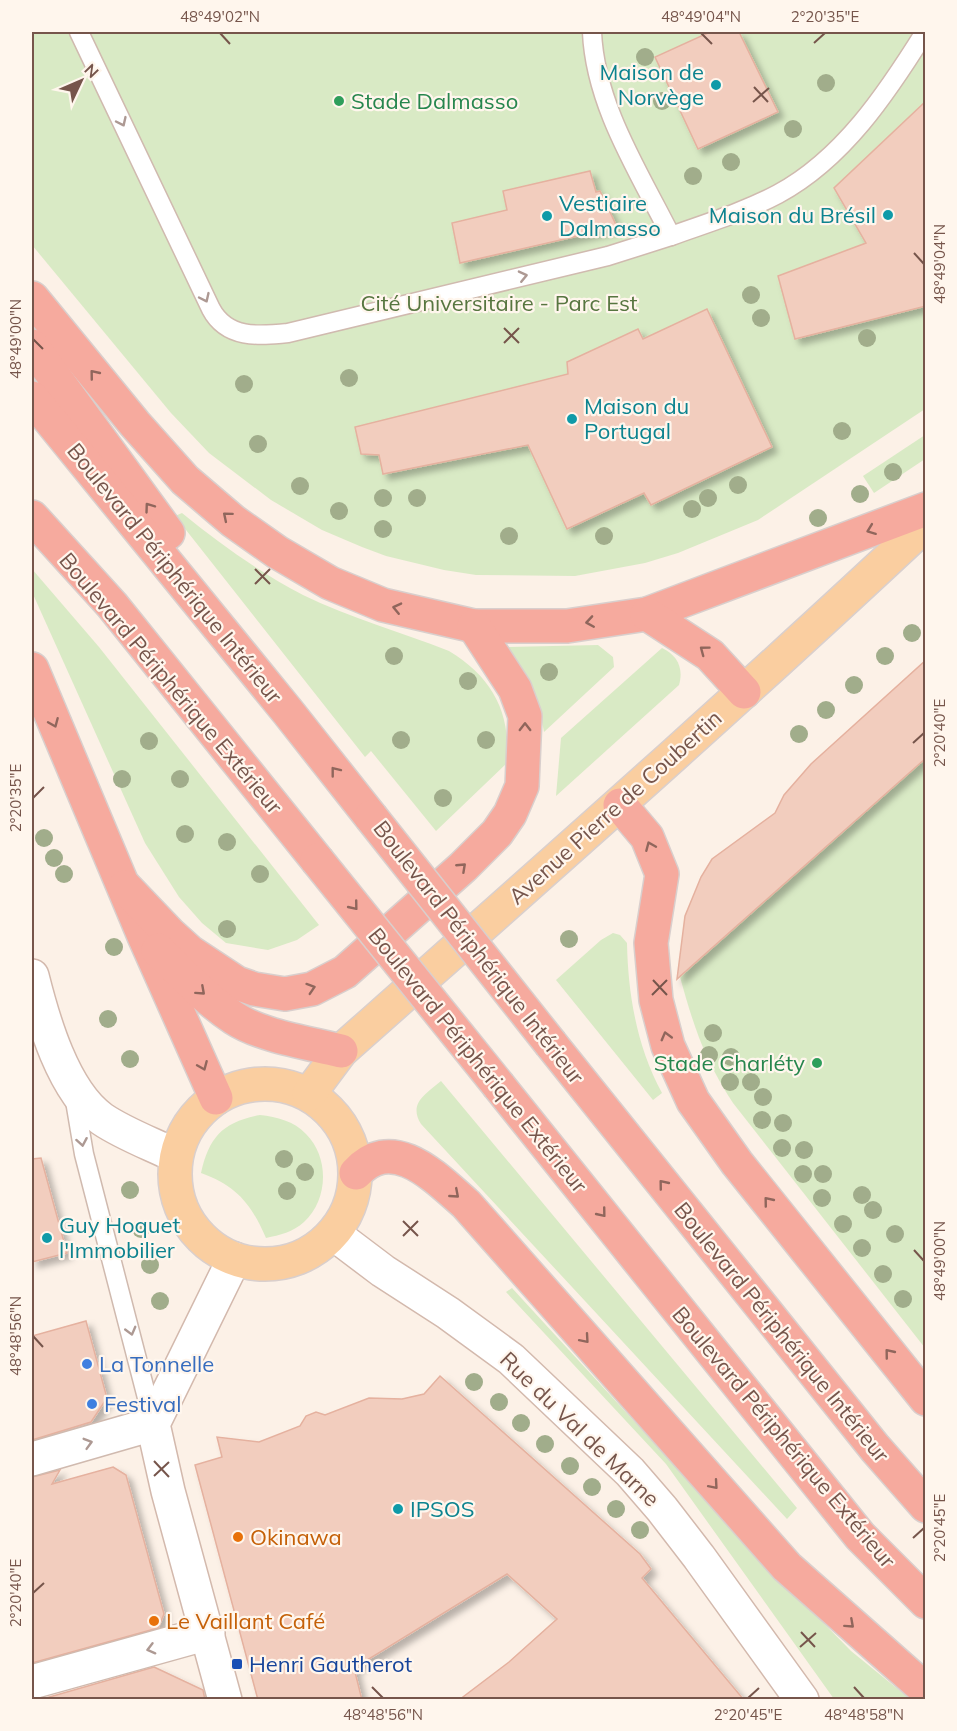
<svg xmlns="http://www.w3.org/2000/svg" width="957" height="1731" viewBox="0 0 957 1731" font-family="Mulish,sans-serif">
	<defs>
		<filter id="shadow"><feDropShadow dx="5.5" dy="5.5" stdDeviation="3" flood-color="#0004"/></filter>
	</defs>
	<rect width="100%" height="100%" fill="#fcf1e7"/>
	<!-- green -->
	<g fill="#d9eac5">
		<path d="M32,32H925V409L758,520L678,553L645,563L575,576L476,575L444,570L386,556L362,547L322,530L271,500L209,453L171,413L32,245Z"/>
		<path d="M925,435V459L874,493L863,476Z"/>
		<path d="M182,513C220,544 259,572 303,595C350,618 401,632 449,651C492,677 511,712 507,763L436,831L371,751L365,757L175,516Z"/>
		<path d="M32,569L99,647L319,925L297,940L268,950L226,943L202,923L179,897L145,843L32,592Z"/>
		<path d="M598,645L613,657L614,667L544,732C539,698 522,675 504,647Z"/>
		<path d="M662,648C677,655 684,668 679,685L556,796L561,738Z"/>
		<path d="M925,758V1348L733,1103C704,1059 694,1027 680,977Z"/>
		<path d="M613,933L620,935L627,943C628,995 637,1047 662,1093L653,1100L556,980L601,940Z"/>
		<path d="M441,1081L797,1508L787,1519L421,1124C408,1103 426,1094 441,1081Z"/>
		<path d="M260,1115C277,1117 294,1121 306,1134C330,1158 328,1200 304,1222C293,1232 280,1235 266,1238C251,1204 237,1186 201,1173C209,1137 223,1122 260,1115Z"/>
		<path d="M512,1288L756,1554L851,1651L910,1699H834L666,1464L506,1292Z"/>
	</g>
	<!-- building -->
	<g fill="#f2cdbe" stroke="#e5b19f" stroke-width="1.5" filter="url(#shadow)">
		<path d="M710,32H739L778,112L698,149L655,57Z"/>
		<path d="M926,101V306L795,339L778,276L866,243L834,188Z"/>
		<path d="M590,171L596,192L600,191L617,227L460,263L452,223L507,210L503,191Z"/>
		<path d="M707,309L772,447L651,505L644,493L567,529L528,445L383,474L379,455L361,454L355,427L568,374L567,362L638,329L643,339Z"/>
		<path d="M926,660V758L677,979L685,916L701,877L712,859L775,813L784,795L811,764Z"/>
		<path d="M41,1158L67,1253L32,1262V1159Z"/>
		<path d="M86,1321L107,1398L91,1422L32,1440V1336Z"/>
		<path d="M440,1376L640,1554L651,1569L642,1578L744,1700H459L509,1662L557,1619L507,1574L354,1668L362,1700H258L195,1465L222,1457L217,1437L259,1442L300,1426L306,1416L316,1412L325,1415L369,1398L402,1399L424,1394Z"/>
		<path d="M113,1467L126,1475L164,1614L158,1628L32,1663V1477L60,1470L52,1484Z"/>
		<path d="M154,1667L203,1690L205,1700H39Z"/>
	</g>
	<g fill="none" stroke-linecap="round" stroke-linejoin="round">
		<defs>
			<g id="lane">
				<path d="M79,32L211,309C227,339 258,336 288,333L608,256L671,236"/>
				<path d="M592,32C595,105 639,172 671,236C707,223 744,212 778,194C843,159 887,93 925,32"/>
				<path d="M74,1095L84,1154L153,1421"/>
			</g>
			<g id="street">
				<path d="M32,1459L153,1424"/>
				<path d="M32,1682L208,1633"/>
			</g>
			<g id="secondary">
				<path d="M32,976C43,1020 63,1091 102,1119C124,1134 152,1144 176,1156"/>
				<path d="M334,1234L383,1271L448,1313L511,1359L630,1472L662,1509L699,1557L802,1700"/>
				<path d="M225,1700L168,1491L153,1424L234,1259"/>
			</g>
			<g id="primary">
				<circle cx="265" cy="1174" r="90"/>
				<path d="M309,1094L341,1051C537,877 734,704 926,524"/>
			</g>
			<g id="highway">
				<path d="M32,298L135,424L185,480L233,521L277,552L330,583L383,605L474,626H567L647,614L926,509"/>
				<path d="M32,346L168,533"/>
				<path d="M32,398L288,712L371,817"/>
				<path d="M32,517L112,605L317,860"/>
				<path d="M647,614L710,655L744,692"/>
				<path d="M32,669L144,936L216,1098"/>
				<path d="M620,805L647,837L662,874L651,943L656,1000L668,1046L693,1101L737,1163L926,1399"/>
				<path d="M125,887L169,933L190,952L237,983L254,989L285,994L312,989L345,972L463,867L497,833L510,814L522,786L525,716L515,689L474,626"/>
				<path d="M158,950C182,973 206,1000 234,1018C261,1036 309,1043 341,1051"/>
				<path d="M551,1044L875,1448L926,1506"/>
				<path d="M499,1086L860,1536L926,1602"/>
				<path d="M356,1173C393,1132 436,1178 466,1204L787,1567L926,1690"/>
			</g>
		</defs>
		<!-- lane casing -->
		<use href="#lane" stroke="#d0baaf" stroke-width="21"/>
		<!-- street casing -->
		<use href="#street" stroke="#d0baaf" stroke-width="36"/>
		<!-- secondary casing -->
		<use href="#secondary" stroke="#d3b9ad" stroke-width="36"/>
		<!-- primary casing -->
		<use href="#primary" stroke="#d9cfcd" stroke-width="36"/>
		<!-- highway casing -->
		<use href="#highway" stroke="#d9cfcd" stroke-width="36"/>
		<!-- lane -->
		<use href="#lane" stroke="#fff" stroke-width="18"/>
		<!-- street -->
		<use href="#street" stroke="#fff" stroke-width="33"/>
		<!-- secondary -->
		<use href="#secondary" stroke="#fff" stroke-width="33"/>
		<!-- primary -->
		<use href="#primary" stroke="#facea0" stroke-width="33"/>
		<!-- highway -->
		<use href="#highway" stroke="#f6aa9e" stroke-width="33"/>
		<defs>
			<g id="highway-bridge">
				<path d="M371,817L551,1044"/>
				<path d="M317,860L499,1086"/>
			</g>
		</defs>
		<!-- highway-bridge casing -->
		<use href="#highway-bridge" stroke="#d9cfcd" stroke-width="36" stroke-linecap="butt"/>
		<!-- highway-bridge -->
		<use href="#highway-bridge" stroke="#f6aa9e" stroke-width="33"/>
	</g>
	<!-- trees -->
	<g fill="#a1ad8b">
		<circle cx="645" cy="57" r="9"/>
		<circle cx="826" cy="83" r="9"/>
		<circle cx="662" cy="101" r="9"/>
		<circle cx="793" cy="129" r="9"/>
		<circle cx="731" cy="162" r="9"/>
		<circle cx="693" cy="176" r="9"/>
		<circle cx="751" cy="295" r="9"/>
		<circle cx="761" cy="318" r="9"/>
		<circle cx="867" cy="338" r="9"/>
		<circle cx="349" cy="378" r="9"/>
		<circle cx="244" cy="384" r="9"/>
		<circle cx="842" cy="431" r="9"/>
		<circle cx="258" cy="444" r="9"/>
		<circle cx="893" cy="472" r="9"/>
		<circle cx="738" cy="485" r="9"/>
		<circle cx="300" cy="486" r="9"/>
		<circle cx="860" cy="494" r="9"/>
		<circle cx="383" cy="498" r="9"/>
		<circle cx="417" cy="498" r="9"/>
		<circle cx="708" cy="498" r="9"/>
		<circle cx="692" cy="509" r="9"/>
		<circle cx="339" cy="511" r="9"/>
		<circle cx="818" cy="518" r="9"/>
		<circle cx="383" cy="529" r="9"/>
		<circle cx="509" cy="536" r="9"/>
		<circle cx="604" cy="536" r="9"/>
		<circle cx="912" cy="633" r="9"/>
		<circle cx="394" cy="656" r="9"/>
		<circle cx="885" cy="656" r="9"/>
		<circle cx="549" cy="672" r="9"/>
		<circle cx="468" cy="681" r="9"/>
		<circle cx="854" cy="685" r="9"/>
		<circle cx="826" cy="710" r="9"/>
		<circle cx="799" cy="734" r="9"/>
		<circle cx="401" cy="740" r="9"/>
		<circle cx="486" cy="740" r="9"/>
		<circle cx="149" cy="741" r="9"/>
		<circle cx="122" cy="779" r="9"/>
		<circle cx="180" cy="779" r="9"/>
		<circle cx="443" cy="798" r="9"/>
		<circle cx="185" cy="834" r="9"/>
		<circle cx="44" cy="838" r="9"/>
		<circle cx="227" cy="842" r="9"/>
		<circle cx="54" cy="858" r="9"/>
		<circle cx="64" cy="874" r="9"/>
		<circle cx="260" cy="874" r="9"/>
		<circle cx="227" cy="929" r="9"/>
		<circle cx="569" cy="939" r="9"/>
		<circle cx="114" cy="947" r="9"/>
		<circle cx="108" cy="1019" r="9"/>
		<circle cx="713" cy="1033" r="9"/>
		<circle cx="709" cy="1055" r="9"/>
		<circle cx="731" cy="1057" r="9"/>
		<circle cx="130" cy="1059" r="9"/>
		<circle cx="730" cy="1082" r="9"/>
		<circle cx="751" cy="1082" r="9"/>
		<circle cx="763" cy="1097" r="9"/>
		<circle cx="762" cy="1120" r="9"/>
		<circle cx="783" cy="1123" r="9"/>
		<circle cx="782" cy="1148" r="9"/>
		<circle cx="804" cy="1150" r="9"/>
		<circle cx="284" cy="1159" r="9"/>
		<circle cx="305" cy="1172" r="9"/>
		<circle cx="803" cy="1174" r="9"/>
		<circle cx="823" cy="1174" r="9"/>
		<circle cx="130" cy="1190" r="9"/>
		<circle cx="287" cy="1191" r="9"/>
		<circle cx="862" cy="1195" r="9"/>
		<circle cx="822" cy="1198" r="9"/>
		<circle cx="873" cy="1210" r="9"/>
		<circle cx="843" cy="1224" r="9"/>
		<circle cx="141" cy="1229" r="9"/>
		<circle cx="895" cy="1234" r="9"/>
		<circle cx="862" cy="1248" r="9"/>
		<circle cx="150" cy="1265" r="9"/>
		<circle cx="883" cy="1274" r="9"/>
		<circle cx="903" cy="1299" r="9"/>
		<circle cx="160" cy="1301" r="9"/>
		<circle cx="474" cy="1382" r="9"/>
		<circle cx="499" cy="1402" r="9"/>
		<circle cx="521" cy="1423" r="9"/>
		<circle cx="545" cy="1444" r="9"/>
		<circle cx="570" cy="1466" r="9"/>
		<circle cx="592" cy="1487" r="9"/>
		<circle cx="616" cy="1509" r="9"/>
		<circle cx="640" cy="1530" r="9"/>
	</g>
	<!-- one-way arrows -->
	<defs><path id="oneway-chevron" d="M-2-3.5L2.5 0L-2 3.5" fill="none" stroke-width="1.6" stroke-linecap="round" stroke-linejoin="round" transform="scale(1.5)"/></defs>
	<g stroke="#ad9993">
		<use href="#oneway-chevron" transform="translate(122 122) rotate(65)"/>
		<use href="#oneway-chevron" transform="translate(523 276) rotate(-13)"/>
		<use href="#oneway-chevron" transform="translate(205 298) rotate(65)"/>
		<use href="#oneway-chevron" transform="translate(82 1142) rotate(80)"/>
		<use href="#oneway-chevron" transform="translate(131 1331) rotate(75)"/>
		<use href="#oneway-chevron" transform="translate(88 1443) rotate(-16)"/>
		<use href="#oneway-chevron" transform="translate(151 1649) rotate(165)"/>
	</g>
	<g stroke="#90665c">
		<use href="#oneway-chevron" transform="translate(94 374) rotate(-129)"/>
		<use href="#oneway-chevron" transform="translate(149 507) rotate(-126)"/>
		<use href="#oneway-chevron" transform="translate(227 516) rotate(-140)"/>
		<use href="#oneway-chevron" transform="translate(871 530) rotate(159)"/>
		<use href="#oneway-chevron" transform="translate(397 608) rotate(-167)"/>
		<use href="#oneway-chevron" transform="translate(590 622) rotate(171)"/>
		<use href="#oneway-chevron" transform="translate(704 650) rotate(-143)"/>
		<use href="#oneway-chevron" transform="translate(54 723) rotate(67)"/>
		<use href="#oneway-chevron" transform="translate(525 727) rotate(-90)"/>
		<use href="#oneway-chevron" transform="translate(335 771) rotate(-128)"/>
		<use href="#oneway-chevron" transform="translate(650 846) rotate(-113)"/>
		<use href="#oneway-chevron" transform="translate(462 867) rotate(-43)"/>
		<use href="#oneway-chevron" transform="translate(354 906) rotate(51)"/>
		<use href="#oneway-chevron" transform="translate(311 988) rotate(-18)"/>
		<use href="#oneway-chevron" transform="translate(201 991) rotate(42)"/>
		<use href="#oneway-chevron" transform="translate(666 1036) rotate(-105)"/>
		<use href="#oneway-chevron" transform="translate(203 1066) rotate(67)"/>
		<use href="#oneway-chevron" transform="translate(663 1184) rotate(-129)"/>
		<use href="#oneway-chevron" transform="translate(455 1194) rotate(41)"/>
		<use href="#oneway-chevron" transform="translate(768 1201) rotate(-129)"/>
		<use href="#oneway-chevron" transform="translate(602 1213) rotate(51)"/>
		<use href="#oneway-chevron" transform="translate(585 1339) rotate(49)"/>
		<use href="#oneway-chevron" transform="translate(889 1353) rotate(-129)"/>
		<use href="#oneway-chevron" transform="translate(714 1485) rotate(49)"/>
		<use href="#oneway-chevron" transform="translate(850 1624) rotate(42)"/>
	</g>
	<!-- ticks -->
	<path fill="none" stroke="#76554b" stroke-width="2" d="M220,33L230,44M701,33L712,44M814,43L825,33M754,87L768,102M753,102L769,88M914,253L924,264M504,328L519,343M33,339L43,349M504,343L519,328M255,569L270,584M255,584L270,569M913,743L924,733M33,798L44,787M653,980L667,995M652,995L667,980M403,1221L418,1236M403,1236L418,1221M914,1250L924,1261M33,1336L43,1347M154,1461L169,1477M154,1476L169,1462M913,1538L924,1528M33,1593L44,1583M801,1632L815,1647M800,1647L816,1633M372,1687L383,1698M854,1687L864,1698M748,1698L759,1688"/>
	<!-- markers -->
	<g fill="#0f9aa8" stroke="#fff6ed" stroke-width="2">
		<circle cx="716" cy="85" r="6"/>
		<circle cx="888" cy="215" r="6"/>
		<circle cx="547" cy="216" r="6"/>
		<circle cx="572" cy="419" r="6"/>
		<circle cx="47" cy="1238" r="6"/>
		<circle cx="398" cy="1509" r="6"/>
	</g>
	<g fill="#2e9e5b" stroke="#fff6ed" stroke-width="2">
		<circle cx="339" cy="101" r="6"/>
		<circle cx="817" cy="1063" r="6"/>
	</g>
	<g fill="#3f7fe0" stroke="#fff6ed" stroke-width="2">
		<circle cx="87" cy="1364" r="6"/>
		<circle cx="92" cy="1404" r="6"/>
	</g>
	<g fill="#e8710a" stroke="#fff6ed" stroke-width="2">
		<circle cx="238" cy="1537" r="6"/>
		<circle cx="154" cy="1621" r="6"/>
	</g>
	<rect fill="#1a4fb4" stroke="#fff6ed" stroke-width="2" x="231" y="1658" width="12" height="12" rx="3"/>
	<g text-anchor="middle" stroke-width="4.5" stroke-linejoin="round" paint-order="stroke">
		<!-- culture labels -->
		<g font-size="22" fill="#0d838f" stroke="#fff6ed" text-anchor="start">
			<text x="704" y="80" text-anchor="end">Maison de<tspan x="704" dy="25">Norvège</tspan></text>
			<text x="559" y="211">Vestiaire<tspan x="559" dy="25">Dalmasso</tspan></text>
			<text x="876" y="223" text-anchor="end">Maison du Brésil</text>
			<text x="584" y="414">Maison du<tspan x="584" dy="25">Portugal</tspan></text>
			<text x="59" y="1233">Guy Hoquet<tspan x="59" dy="25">l'Immobilier</tspan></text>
			<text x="410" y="1517">IPSOS</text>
		</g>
		<!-- leisure labels -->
		<g font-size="22" fill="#27864d" stroke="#fff6ed" text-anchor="start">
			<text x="351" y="109">Stade Dalmasso</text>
			<text x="805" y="1071" text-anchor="end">Stade Charléty</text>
		</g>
		<!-- park labels -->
		<g font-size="22" fill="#577640" stroke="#fff6ed">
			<text x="499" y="311">Cité Universitaire - Parc Est</text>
		</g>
		<!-- street labels -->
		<g font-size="22" fill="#76554b" stroke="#fff6ed">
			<text transform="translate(175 573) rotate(51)" y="8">Boulevard Périphérique Intérieur</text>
			<text transform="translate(171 683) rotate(50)" y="8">Boulevard Périphérique Extérieur</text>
			<text transform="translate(615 807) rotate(-42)" y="8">Avenue Pierre de Coubertin</text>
			<text transform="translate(479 952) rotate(52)" y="8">Boulevard Périphérique Intérieur</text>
			<text transform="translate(478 1060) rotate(51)" y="8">Boulevard Périphérique Extérieur</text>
			<text transform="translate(782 1332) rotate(51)" y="8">Boulevard Périphérique Intérieur</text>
			<text transform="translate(580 1429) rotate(44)" y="8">Rue du Val de Marne</text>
			<text transform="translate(784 1437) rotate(50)" y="8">Boulevard Périphérique Extérieur</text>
		</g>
		<!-- shop labels -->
		<g font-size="22" fill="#366cbe" stroke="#fff6ed" text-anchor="start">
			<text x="99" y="1372">La Tonnelle</text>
			<text x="104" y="1412">Festival</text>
		</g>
		<!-- food labels -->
		<g font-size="22" fill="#c56008" stroke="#fff6ed" text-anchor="start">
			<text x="250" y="1545">Okinawa</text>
			<text x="166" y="1629">Le Vaillant Café</text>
		</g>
		<!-- transit labels -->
		<g font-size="22" fill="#164399" stroke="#fff6ed" text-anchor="start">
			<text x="249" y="1672">Henri Gautherot</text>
		</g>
	</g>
	<!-- border -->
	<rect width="957" height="1731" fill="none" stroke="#fff6ed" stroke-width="66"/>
	<!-- north arrow -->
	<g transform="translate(81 81) rotate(46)" stroke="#fff6ed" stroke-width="4.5" paint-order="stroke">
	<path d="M0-4.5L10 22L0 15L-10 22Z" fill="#76554b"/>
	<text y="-9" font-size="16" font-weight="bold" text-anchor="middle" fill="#76554b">N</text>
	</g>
	<rect x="33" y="33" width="891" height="1665" fill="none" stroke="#76554b" stroke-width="2"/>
	<g font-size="15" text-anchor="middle" fill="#76554b">
		<text x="220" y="22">48°49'02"N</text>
		<text x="701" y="22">48°49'04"N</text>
		<text x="825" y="22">2°20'35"E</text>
		<text transform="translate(940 264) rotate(-90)" y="5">48°49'04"N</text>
		<text transform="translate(16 339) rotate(-90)" y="5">48°49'00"N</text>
		<text transform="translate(940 733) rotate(-90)" y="5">2°20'40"E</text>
		<text transform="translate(16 798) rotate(-90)" y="5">2°20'35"E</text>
		<text transform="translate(940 1261) rotate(-90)" y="5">48°49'00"N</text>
		<text transform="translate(16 1336) rotate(-90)" y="5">48°48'56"N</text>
		<text transform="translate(940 1528) rotate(-90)" y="5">2°20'45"E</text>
		<text transform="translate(16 1593) rotate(-90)" y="5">2°20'40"E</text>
		<text x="383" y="1720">48°48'56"N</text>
		<text x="748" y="1720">2°20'45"E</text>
		<text x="864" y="1720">48°48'58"N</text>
	</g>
</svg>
